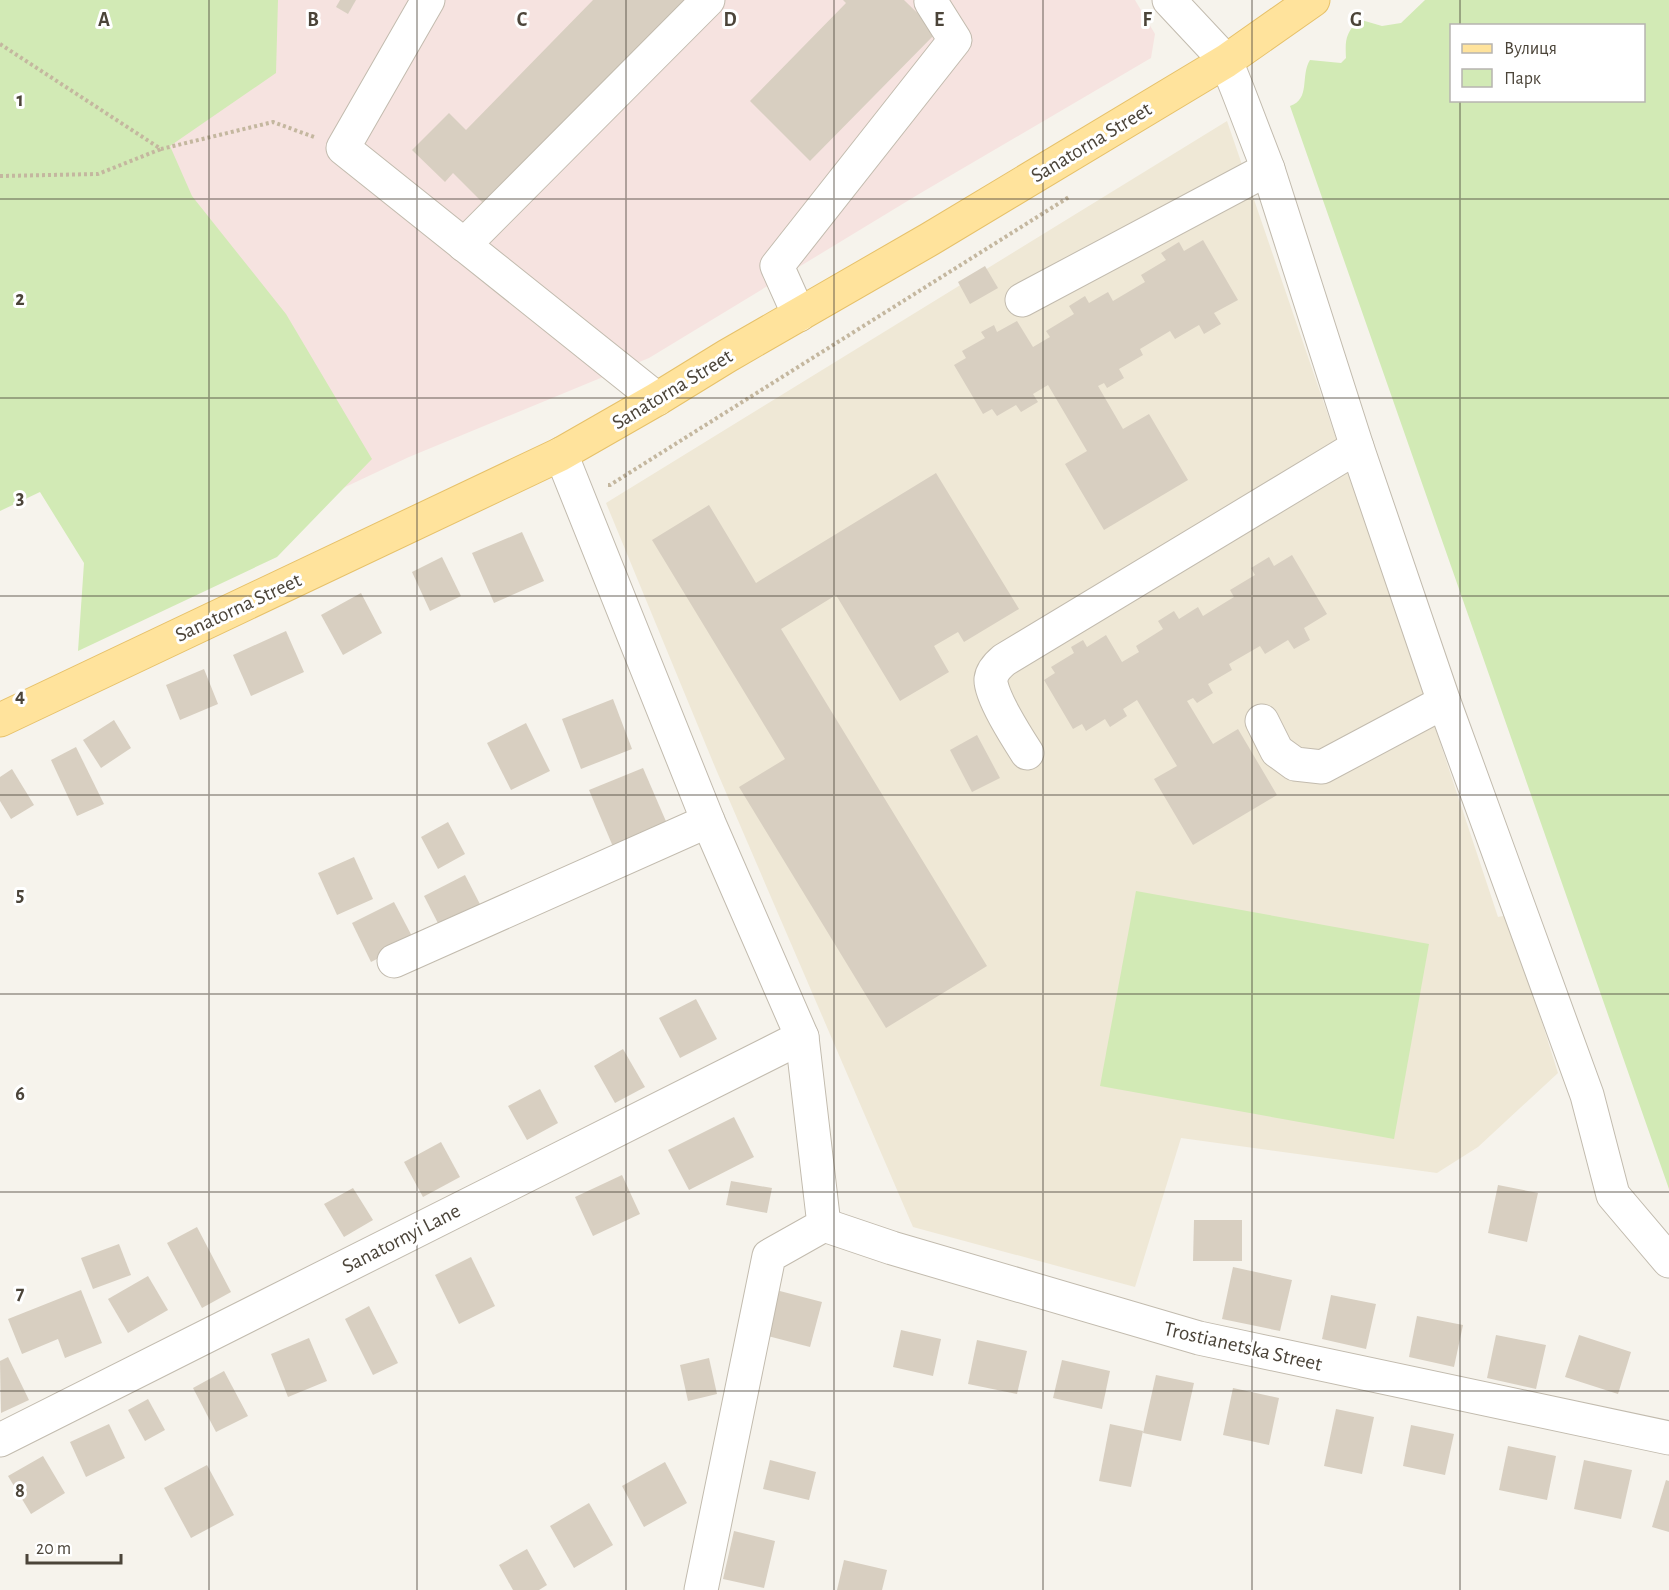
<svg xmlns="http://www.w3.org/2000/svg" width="1669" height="1590" viewBox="0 0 1669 1590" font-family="'Alegreya Sans',sans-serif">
	<rect width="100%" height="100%" fill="#f6f3ec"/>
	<!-- education -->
	<path fill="#efe8d6" d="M1227,121L1429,709L1498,917L1508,915L1558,1073L1478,1147L1437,1173L1181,1138L1135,1287L913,1227L715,767L606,503Z"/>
	<!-- medical -->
	<path fill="#f6e3e0" d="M24,0H1135L1155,34L1151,58L919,194L649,358L409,457L139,584Z"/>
	<!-- green -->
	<g fill="#d2eab5" fill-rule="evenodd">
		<path d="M0,0H278L276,73L170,146L192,196L286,314L372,459L277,557L78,651L84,563L40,492L0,511Z"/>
		<path d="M1425,0H1669V1189L1290,106C1311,99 1300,76 1310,60L1341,63L1346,58C1345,38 1346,35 1358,19L1382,26L1401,23ZM1452,26H1644V100H1452Z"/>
		<path d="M1136,891L1429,944L1394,1139L1100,1086Z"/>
	</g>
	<!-- building -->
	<g fill="#d8cfc1">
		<path d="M340,0H356L348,14L336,7Z"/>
		<path d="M593,0H691L487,207L453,173L445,182L412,150L449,113L466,130Z"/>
		<path d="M843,0H904L937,32L810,161L750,101L846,3Z"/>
		<path d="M1203,240L1238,300L1214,313L1221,324L1204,334L1199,325L1175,339L1170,331L1140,349L1143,355L1119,369L1124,378L1107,388L1104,383L1098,386L1123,429L1149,414L1188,480L1104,530L1065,464L1087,451L1048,385L1033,394L1038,402L1021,412L1016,405L997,416L992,409L983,414L954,365L966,358L962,351L985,338L981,332L994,325L997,332L1017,321L1033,347L1050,337L1046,331L1074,314L1069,306L1085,296L1089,303L1108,292L1113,301L1145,282L1141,275L1166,260L1161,253L1179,242L1184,251Z"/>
		<path d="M985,266L998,288L970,304L958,282Z"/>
		<path d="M936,473L1019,609L964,642L958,632L934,646L949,672L900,701L836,595L781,629L987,966L886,1028L739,787L785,759L652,540L709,505L756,583Z"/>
		<path d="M522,532L544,581L494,603L472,553Z"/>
		<path d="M1292,555L1327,614L1304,628L1310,640L1294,649L1288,640L1265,654L1260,646L1229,664L1232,670L1208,684L1213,693L1197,703L1193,698L1187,701L1213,744L1238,729L1277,795L1193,845L1154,779L1177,766L1137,700L1123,709L1127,716L1110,727L1105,719L1086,731L1082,724L1073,729L1044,680L1055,673L1051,667L1074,653L1071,647L1083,640L1087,647L1106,635L1122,662L1139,652L1136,646L1163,629L1158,621L1174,611L1179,619L1198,607L1203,616L1234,597L1230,590L1255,575L1251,568L1269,557L1274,566Z"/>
		<path d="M442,557L461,596L430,611L412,572Z"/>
		<path d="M361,593L382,633L343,655L321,615Z"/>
		<path d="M286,631L304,672L251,696L233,655Z"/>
		<path d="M204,669L218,704L180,720L166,685Z"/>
		<path d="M613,699L632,749L581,769L562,719Z"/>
		<path d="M114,720L131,748L101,768L83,740Z"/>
		<path d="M526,723L550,771L511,790L487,743Z"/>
		<path d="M977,735L1000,778L972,792L950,750Z"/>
		<path d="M76,747L104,804L77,816L51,760Z"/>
		<path d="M643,768L668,826L614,849L589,790Z"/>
		<path d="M12,769L34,805L11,819L0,801V777Z"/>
		<path d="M448,822L465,854L438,869L421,837Z"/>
		<path d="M354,857L373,899L337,915L318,873Z"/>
		<path d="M465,875L485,914L444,935L424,896Z"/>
		<path d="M394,902L414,940L371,962L352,923Z"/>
		<path d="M696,999L717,1039L680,1058L659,1018Z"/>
		<path d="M623,1049L645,1087L615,1103L594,1066Z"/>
		<path d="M540,1089L558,1123L527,1140L508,1106Z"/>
		<path d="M734,1117L754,1157L689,1190L668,1150Z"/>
		<path d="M441,1142L460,1177L423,1197L404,1162Z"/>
		<path d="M622,1175L640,1214L593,1236L575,1197Z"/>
		<path d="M731,1181L772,1188L767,1213L726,1205Z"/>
		<path d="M1498,1185L1538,1193L1527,1242L1488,1233Z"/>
		<path d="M353,1188L373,1220L344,1237L324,1204Z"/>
		<path d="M1194,1220H1242V1261H1193Z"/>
		<path d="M197,1227L231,1292L202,1308L167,1243Z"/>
		<path d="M119,1244L131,1275L93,1289L81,1258Z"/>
		<path d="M471,1257L495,1306L459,1324L435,1275Z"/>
		<path d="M1233,1267L1292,1280L1280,1331L1222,1319Z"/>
		<path d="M148,1276L168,1310L128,1333L108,1299Z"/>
		<path d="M81,1290L102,1343L65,1358L58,1339L22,1354L8,1319Z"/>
		<path d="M776,1290L822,1302L810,1347L764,1335Z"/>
		<path d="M1331,1295L1376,1304L1366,1349L1322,1339Z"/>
		<path d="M369,1306L398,1363L373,1375L345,1319Z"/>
		<path d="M1417,1316L1463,1325L1454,1367L1409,1357Z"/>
		<path d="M901,1330L941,1339L933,1376L893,1367Z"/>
		<path d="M1496,1335L1546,1345L1536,1389L1487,1378Z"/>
		<path d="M1579,1335L1631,1352L1618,1394L1565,1377Z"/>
		<path d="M309,1338L327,1381L288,1397L271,1354Z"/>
		<path d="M977,1340L1027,1351L1017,1394L968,1384Z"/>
		<path d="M8,1357L29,1400L1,1413L0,1361Z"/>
		<path d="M709,1358L717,1394L688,1401L680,1365Z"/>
		<path d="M1062,1360L1110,1371L1102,1409L1053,1398Z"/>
		<path d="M224,1371L248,1416L216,1432L193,1388Z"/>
		<path d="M1156,1375L1194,1383L1181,1441L1143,1433Z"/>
		<path d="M1233,1388L1279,1398L1269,1445L1223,1435Z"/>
		<path d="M148,1399L165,1430L145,1441L128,1410Z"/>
		<path d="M1336,1409L1374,1417L1362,1474L1324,1466Z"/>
		<path d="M109,1424L125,1458L86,1477L70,1442Z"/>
		<path d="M1110,1424L1143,1431L1131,1487L1099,1481Z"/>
		<path d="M1411,1425L1454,1434L1445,1475L1403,1466Z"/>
		<path d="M1508,1446L1556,1456L1547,1500L1499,1490Z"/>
		<path d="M43,1456L65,1493L31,1514L8,1476Z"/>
		<path d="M770,1460L816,1472L809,1500L763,1489Z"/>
		<path d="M1584,1460L1632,1470L1621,1519L1574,1509Z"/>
		<path d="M665,1462L687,1503L644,1527L622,1486Z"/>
		<path d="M207,1465L234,1515L191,1538L164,1488Z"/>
		<path d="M1666,1480L1669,1481V1532L1652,1527Z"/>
		<path d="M589,1503L613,1545L574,1568L550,1526Z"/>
		<path d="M734,1531L775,1541L764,1588L723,1579Z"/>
		<path d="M527,1549L547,1585L539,1590H513L499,1565Z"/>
		<path d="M844,1560L887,1570L882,1590H837Z"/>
	</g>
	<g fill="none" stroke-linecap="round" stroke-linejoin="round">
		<defs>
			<g id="minor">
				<path d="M428,0L343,148L657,399"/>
				<path d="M1169,0L1226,61L1238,91L1268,169L1357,447L1444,702L1587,1095L1613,1195L1669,1261"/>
				<path d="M464,245L708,0"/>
				<path d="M1022,300L1268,169"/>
				<path d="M799,315L777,266L955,40L931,2L932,0"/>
				<path d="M561,454L708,821L802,1037L824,1225L769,1256L701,1590"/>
				<path d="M1262,721L1277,751L1295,764L1322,767L1444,702"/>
				<path d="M1027,753C1018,739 989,694 991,679C992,671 998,665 1004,660L1357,447"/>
				<path d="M394,961L708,821"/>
				<path d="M824,1225L892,1248L1199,1338L1669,1438"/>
				<path d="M0,1440L802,1037"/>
			</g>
			<path id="major" d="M0,720L561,454L657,399L727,356L930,239L1226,61L1313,0"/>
		</defs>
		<!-- minor casing -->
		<use href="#minor" stroke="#c2bbae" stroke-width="35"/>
		<!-- major casing -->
		<use href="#major" stroke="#e6c16a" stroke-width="35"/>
		<!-- path -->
		<g stroke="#c4b79f" stroke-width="4" stroke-dasharray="3 3" stroke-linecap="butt">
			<path d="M0,44L161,149L273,122L314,137"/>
			<path d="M0,176L98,174L161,149"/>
			<path d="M608,485H610L1069,197"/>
		</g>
		<!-- minor -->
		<use href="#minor" stroke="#fff" stroke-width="33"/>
		<!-- major -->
		<use href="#major" stroke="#ffe39c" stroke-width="33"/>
	</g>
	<!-- grid -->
	<path fill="none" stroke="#4b4439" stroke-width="1.5" stroke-opacity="0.55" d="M209,0V1590M417,0V1590M626,0V1590M834,0V1590M1043,0V1590M1252,0V1590M1460,0V26M1460,100V1590M0,199H1669M0,398H1669M0,596H1669M0,795H1669M0,994H1669M0,1192H1669M0,1391H1669"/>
	<g text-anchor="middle" stroke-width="6" stroke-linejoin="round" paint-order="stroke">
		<!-- street labels -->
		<g font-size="21" fill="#4b4439" stroke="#fff">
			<text transform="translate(1091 142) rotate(-31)" y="7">Sanatorna Street</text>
			<text transform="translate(672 389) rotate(-31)" y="7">Sanatorna Street</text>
			<text transform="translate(238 607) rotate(-25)" y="7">Sanatorna Street</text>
			<text transform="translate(401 1238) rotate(-27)" y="7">Sanatornyi Lane</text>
			<text transform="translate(1243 1346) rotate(13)" y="7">Trostianetska Street</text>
		</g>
	</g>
	<g font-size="20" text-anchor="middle" font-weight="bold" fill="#4b4439" stroke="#fff" stroke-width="6" stroke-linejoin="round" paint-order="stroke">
		<text x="104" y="26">A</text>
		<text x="313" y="26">B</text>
		<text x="522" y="26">C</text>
		<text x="730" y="26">D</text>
		<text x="939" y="26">E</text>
		<text x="1147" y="26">F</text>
		<text x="1356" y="26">G</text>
		<text x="20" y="106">1</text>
		<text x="20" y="305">2</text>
		<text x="20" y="504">3</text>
		<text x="20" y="702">4</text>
		<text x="20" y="901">5</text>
		<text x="20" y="1100">6</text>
		<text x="20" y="1299">7</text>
		<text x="20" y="1497">8</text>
	</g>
	<!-- legend -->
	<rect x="1450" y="24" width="195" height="78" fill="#ffffff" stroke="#b7b4b0" stroke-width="1.5"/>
	<rect x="1462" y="44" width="30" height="9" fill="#ffe39c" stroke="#b7b4b0" stroke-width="1.5"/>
	<text x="1504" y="54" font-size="18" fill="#4b4439">Вулиця</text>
	<rect x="1462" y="69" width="30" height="18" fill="#d2eab5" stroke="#b7b4b0" stroke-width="1.5"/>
	<text x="1504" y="84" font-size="18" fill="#4b4439">Парк</text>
	<!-- scale -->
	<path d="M27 1554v9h94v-9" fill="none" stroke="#4b4439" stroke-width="3"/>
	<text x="36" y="1554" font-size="18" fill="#4b4439" stroke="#ffffff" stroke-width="4.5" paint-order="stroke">20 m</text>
</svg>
